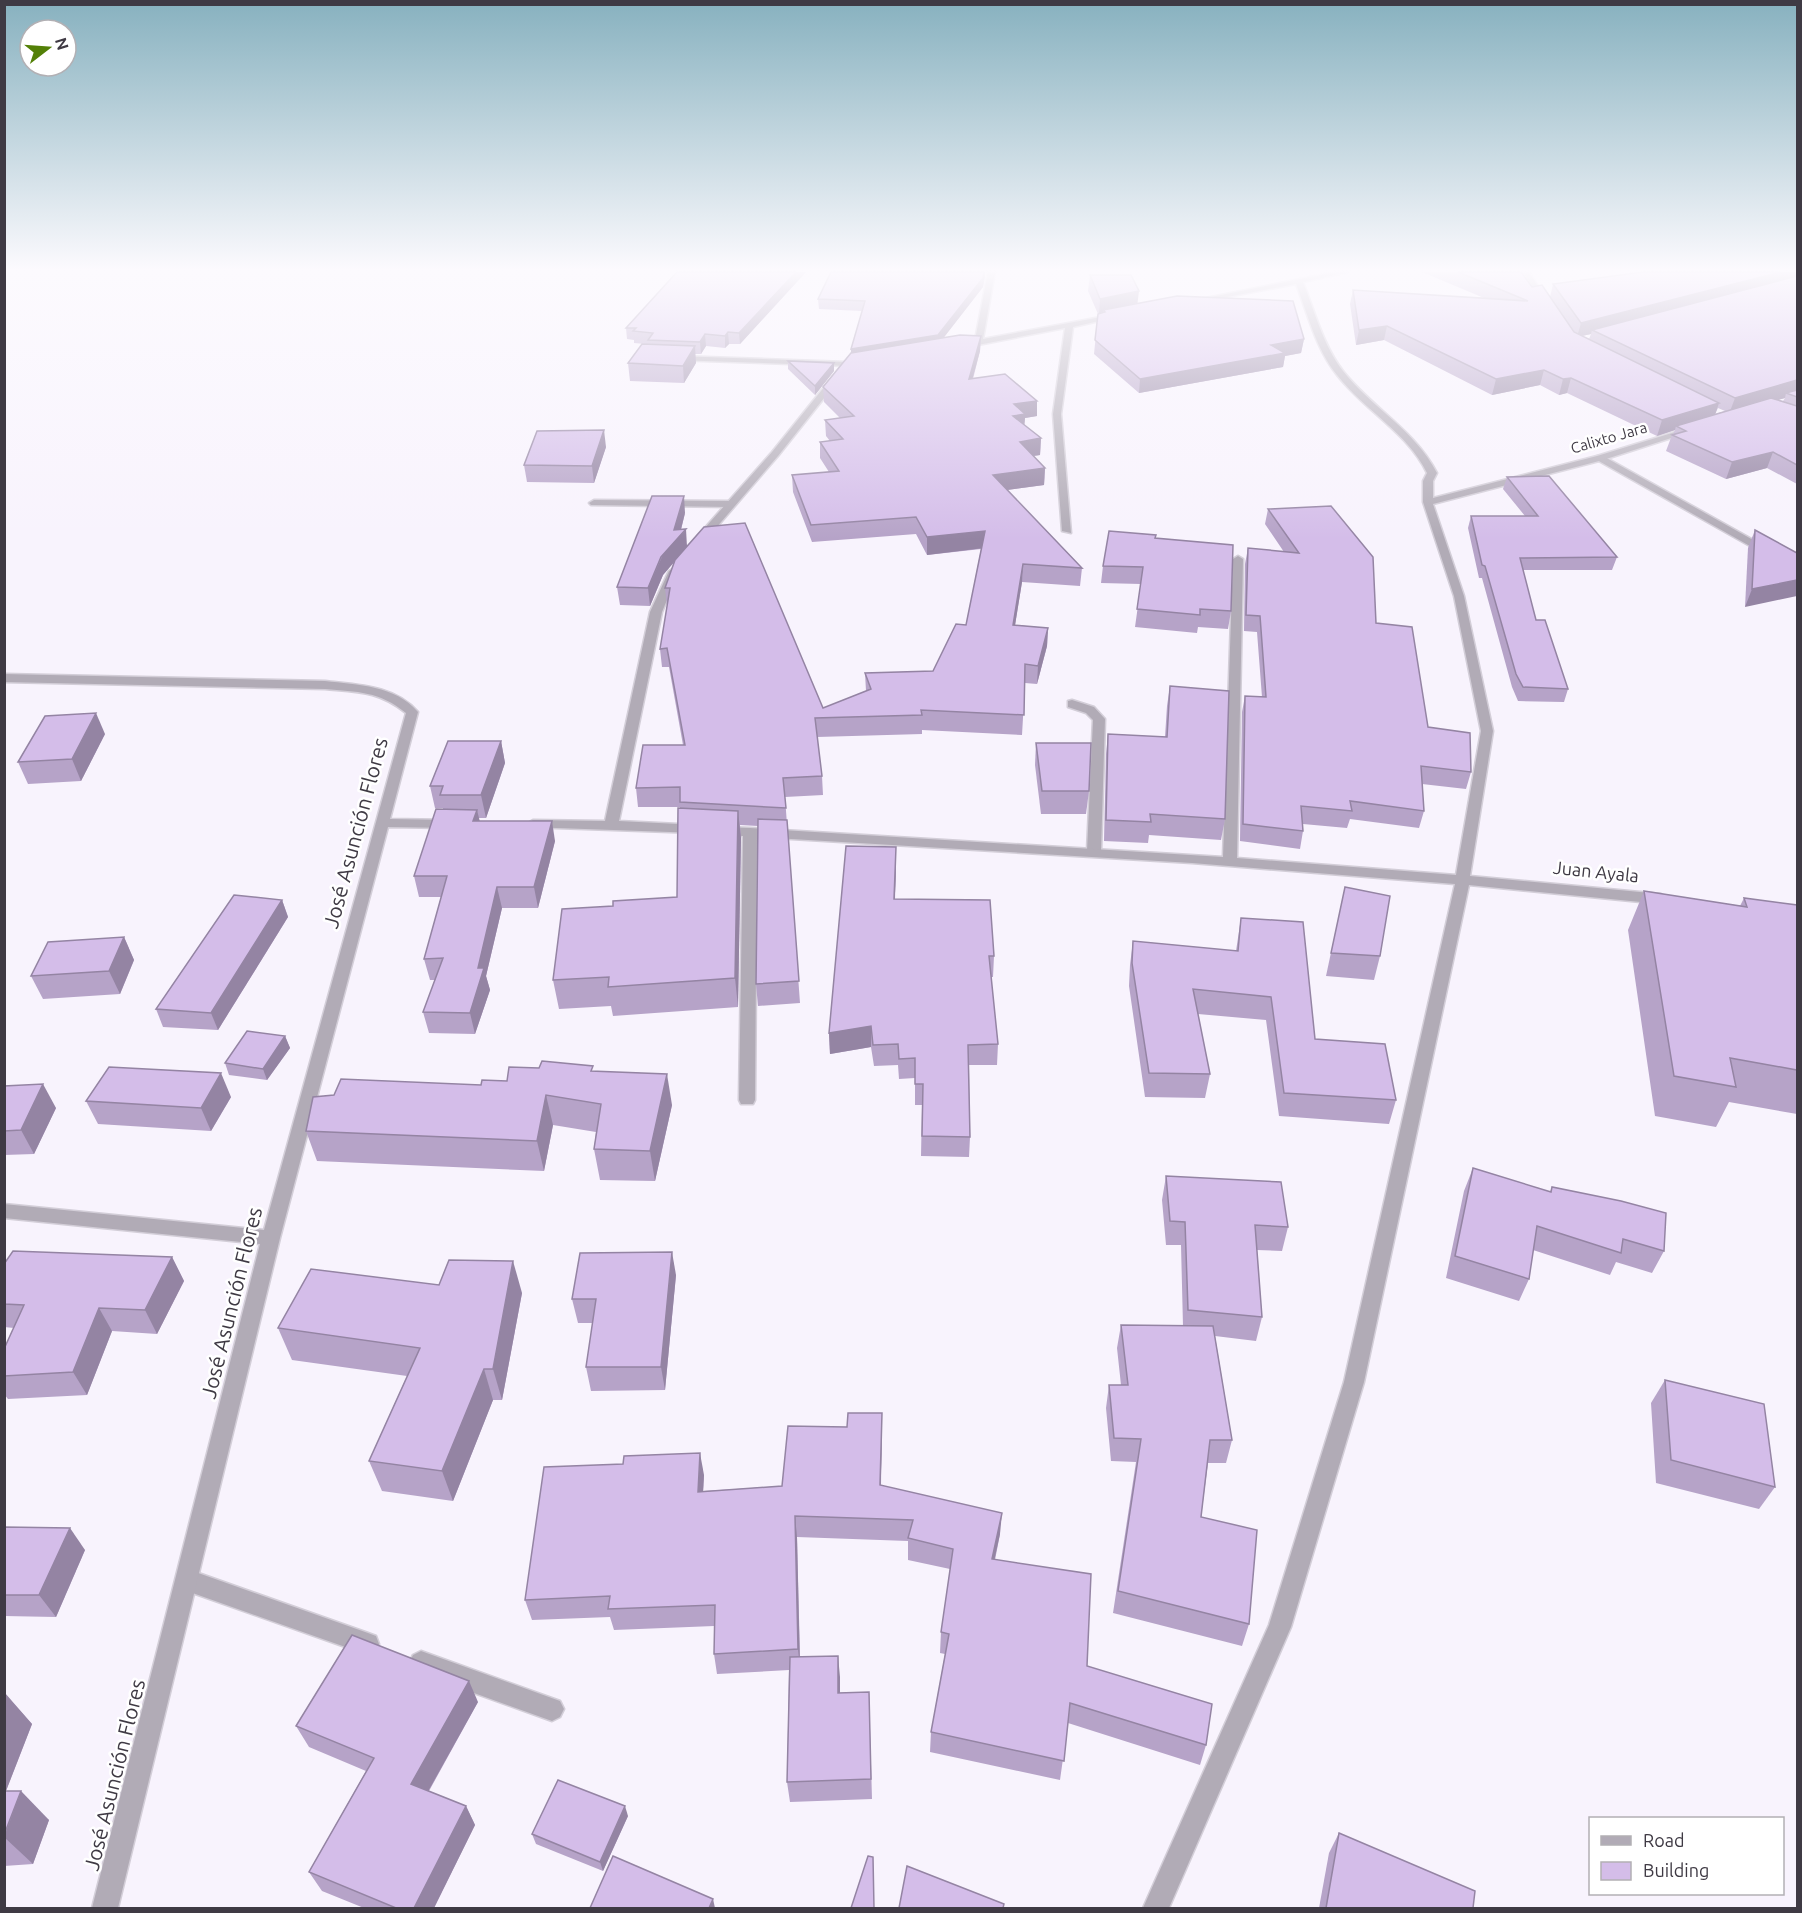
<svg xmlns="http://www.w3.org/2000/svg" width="1802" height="1913" viewBox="0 0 1802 1913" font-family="Ubuntu,sans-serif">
	<rect width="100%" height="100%" fill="#f8f3fd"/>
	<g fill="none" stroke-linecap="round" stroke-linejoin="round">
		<defs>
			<g id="service">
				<path d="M1597,456H1603L1798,565V573L1597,460Z"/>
				<path d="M594,500L730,501L735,504L730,507L591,505L589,503Z"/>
				<path d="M1072,700L1094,707L1105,719L1101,851L1094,855L1087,851L1093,720L1086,713L1068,707V701Z"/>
				<path d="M187,1569L368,1633L376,1636L379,1644L376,1652L368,1655L187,1591L179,1588L176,1580L179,1572Z"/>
				<path d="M421,1651L560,1701L564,1709L560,1717L552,1721L413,1671L409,1663L413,1655Z"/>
			</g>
			<g id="minor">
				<path d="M988,272H995L983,339L1117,314L1121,316L1073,327L1061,414L1071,533L1062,531L1053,414L1065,328L978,345L958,347V343L975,340Z"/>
				<path d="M1335,272H1348L1303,282C1315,312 1323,345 1343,371C1372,408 1415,430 1437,473L1433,481V498L1597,456L1688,428L1696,430L1603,460L1433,504L1464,596L1493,731L1470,876L1661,894L1668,899L1661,904L1469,885L1364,1382L1291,1627L1169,1908H1143L1269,1625L1344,1382L1455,884L1192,863L757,837L755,1100L753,1104H741L739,1100L743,836L722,835L715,831L722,827L750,828L1223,857L1233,559L1238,556L1243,559L1237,858L1456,875L1481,731L1454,596L1423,502V481L1427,473C1407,432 1365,411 1337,375C1316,349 1308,315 1296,284L1190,304L1186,302Z"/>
				<path d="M1523,272H1529L1549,304H1543Z"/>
				<path d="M677,356L847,362L860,360L864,362L847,366L674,360V356Z"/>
				<path d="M833,376L840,378L778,456L703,543H695V539L772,452Z"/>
				<path d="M674,568L679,571L662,612L619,821L698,825L705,829L698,833L528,827L526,824L533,820L605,821L650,612L669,571Z"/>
				<path d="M4,674L325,681C358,685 395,685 418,712L390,819L452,820L459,824L452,828L388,827L280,1238L118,1908H92L260,1244L4,1218V1204L264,1230L406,713C379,691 358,692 325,689L4,682Z"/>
			</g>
		</defs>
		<!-- service casing -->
		<use href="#service" stroke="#d3ced8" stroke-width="3"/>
		<!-- minor casing -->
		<use href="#minor" stroke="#d3ced8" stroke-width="3"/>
		<!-- service -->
		<use href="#service" fill="#b1abb6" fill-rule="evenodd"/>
		<!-- minor -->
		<use href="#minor" fill="#b1abb6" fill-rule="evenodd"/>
	</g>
	<!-- wall -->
	<g fill="#b6a3c8" fill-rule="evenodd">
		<path d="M677,272H806L740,344H729L725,348L706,346L701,354H695L696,363L684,383L630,381L628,363L645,344L634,343V340L627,339L626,328Z"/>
		<path d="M1422,272H1521L1532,287L1550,297L1553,284L1797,272V484L1767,468L1726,479L1666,451L1672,435L1673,434L1675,430L1657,436L1567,393L1559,395L1540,385L1492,395L1384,340L1356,345L1350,304L1353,290L1484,298ZM1591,334L1589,339L1582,336ZM1785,398L1783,401L1777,400ZM1718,408L1725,411L1715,414Z"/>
		<path d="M1090,275L1138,303L1304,339L1301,353L1285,356L1283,367L1139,393L1094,354L1098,314L1088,291Z"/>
		<path d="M985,276L983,287L944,337L981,336L980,351L973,379L1037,416L1025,418L1024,425L1041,438L1040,455L1033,456L1045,468L1044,485L1007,490L1082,568L1080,586L1022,582L1015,625L1048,628L1047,646L1037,684L1025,683L1022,735L922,730V734L817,737L822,776L823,795L785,797L800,1003L758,1006L756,984L758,826L740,825L741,838L738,1007L613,1016L611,1006L559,1009L553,980L613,906L677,897L680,807H638L636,788L683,745L669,667H662L660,649L667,606L665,588L675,561L663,575L650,606L620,605L617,587L685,513L681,530L687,546L823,708L866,691L865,673L933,671L966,625L981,549L927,555L916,534L812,542L793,492L792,475L829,472L820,458V442L830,441L826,436L825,420L840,418L824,402L823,387L851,353V349L862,311L819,309L818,299Z"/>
		<path d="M788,361L834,363V371L815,395L788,369Z"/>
		<path d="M606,447L594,483L527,482L524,465Z"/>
		<path d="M1507,477L1617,557L1612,570H1523L1536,620L1568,689L1564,702L1518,701L1512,687L1482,578H1479L1468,528L1471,516H1525L1503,489Z"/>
		<path d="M1268,509L1376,623L1428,727L1471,772L1466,789L1422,784L1424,811L1419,828L1350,819L1347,828L1303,824V831L1300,849L1240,841L1242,712L1245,696L1262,697L1257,632L1244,631L1245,564L1248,548L1284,552L1265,524Z"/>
		<path d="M1755,530L1797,553L1745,607L1748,548Z"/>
		<path d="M1155,538L1231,611L1228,629L1198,627L1197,633L1135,627L1141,584L1101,583L1103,566Z"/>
		<path d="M1170,686L1225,819L1221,840L1149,835L1148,843L1104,841L1106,754L1108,734L1165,737L1167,706Z"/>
		<path d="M105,734L81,781L28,784L18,762Z"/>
		<path d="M501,741L505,763L486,818H479V821L555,841L538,908H502L486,976L490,990L475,1034L429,1033L423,1012L435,980H430L424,959L441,897H419L414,876L443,809V808H435L430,786Z"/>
		<path d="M1036,743L1089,791L1086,814H1041L1035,765Z"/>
		<path d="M896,867L895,899L994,956L993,977H991L998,1044L997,1065H969L970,1137L969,1157L921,1156L922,1105H915V1078L899,1079L898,1065L874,1066L871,1047L830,1054L829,1033Z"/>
		<path d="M1345,887L1380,956L1374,980L1326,976Z"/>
		<path d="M1644,891L1740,906L1744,898L1797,905V1114L1729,1102L1716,1127L1655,1116L1628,930Z"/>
		<path d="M282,900L288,917L218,1030L163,1027L156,1009Z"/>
		<path d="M1241,918L1315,1039L1396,1100L1389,1124L1279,1116L1266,1020L1198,1014L1210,1074L1205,1098L1145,1097L1129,986L1130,965L1133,941L1236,951Z"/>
		<path d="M124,937L134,960L120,994L43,999L31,976Z"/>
		<path d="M285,1036L290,1048L267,1080L229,1075L225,1063Z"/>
		<path d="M594,1071L672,1105L655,1181L600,1180L594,1149L596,1132L553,1125L544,1171L317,1161L306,1131L481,1085Z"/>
		<path d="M4,1086L56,1108L34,1154L4,1155Z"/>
		<path d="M231,1097L211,1131L98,1124L86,1101Z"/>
		<path d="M1473,1168L1550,1192L1552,1187L1664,1251L1652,1273L1616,1262L1610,1275L1533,1250L1529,1279L1519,1301L1446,1278L1464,1191Z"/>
		<path d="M1166,1176L1288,1227L1282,1251L1257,1250L1262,1317L1256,1341L1215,1336L1232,1440L1226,1463H1208L1201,1517L1249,1624L1242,1646L1113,1613L1136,1462L1111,1461L1106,1408L1109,1385H1121L1117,1348L1121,1325L1183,1326L1181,1245H1166L1162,1200Z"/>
		<path d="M172,1257L184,1281L157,1334L112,1331L87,1395L8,1399L4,1394V1349L14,1328L4,1327V1264Z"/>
		<path d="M676,1275L665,1390L591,1391L586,1367L593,1323H578L572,1299Z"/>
		<path d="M439,1285L522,1293L502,1400H493L453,1501L382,1491L369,1461L407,1376L292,1360L278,1328Z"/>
		<path d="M1665,1380L1775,1487L1759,1509L1656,1483L1651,1403Z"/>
		<path d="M882,1413L881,1486L1000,1534L995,1560L1087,1666L1206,1745L1200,1765L1068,1723L1060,1780L930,1752L931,1732L945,1654L940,1653L941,1632L950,1569L908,1560V1541L797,1537L800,1657L840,1677V1693L869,1692L872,1799L790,1802L787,1782L789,1670L717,1674L714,1654V1626L614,1630L610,1617L532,1620L525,1600L704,1475L703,1491L782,1486L847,1427Z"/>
		<path d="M4,1527L85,1550L56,1617L4,1616Z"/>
		<path d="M4,1693L32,1724L6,1791L49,1820L33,1864L4,1866Z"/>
		<path d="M478,1702L429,1791L466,1806L475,1825L434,1908H364L322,1891L309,1872L366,1771L309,1747L296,1726Z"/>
		<path d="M628,1816L603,1871L536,1844L532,1834Z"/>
		<path d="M1339,1833L1473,1908H1319L1329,1853Z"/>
	</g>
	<!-- shaded-wall -->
	<g fill="#9484a3">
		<path d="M796,272H806L740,344L739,333Z"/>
		<path d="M984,272H985V276L983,287L938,345L851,359V349Z"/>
		<path d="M1781,272H1797V280L1592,330L1591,334L1577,337L1581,323Z"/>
		<path d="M1139,291L1137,307L1103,310V314L1099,315L1100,299Z"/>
		<path d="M1387,326L1384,340L1356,345L1359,330Z"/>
		<path d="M728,332L729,344L725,348V336Z"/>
		<path d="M705,334L706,346L701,354L700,342Z"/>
		<path d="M981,336L980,351L968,395L969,379Z"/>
		<path d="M1304,339L1301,353L1285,356L1283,367L1139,393L1140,379L1271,345Z"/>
		<path d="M695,346L696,363L684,383L683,366Z"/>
		<path d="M834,363V371L815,395V386Z"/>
		<path d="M1544,370L1540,385L1492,395L1496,379Z"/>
		<path d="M1571,378L1567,393L1559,395L1563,379Z"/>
		<path d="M1797,380V394L1786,393L1785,398L1729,414L1735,398Z"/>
		<path d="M1037,401V416L1025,418L1024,430L1012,432L1014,404Z"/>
		<path d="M1719,403L1714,418L1676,426L1675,430L1657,436L1662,420Z"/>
		<path d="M604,430L606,447L594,483L592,466Z"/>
		<path d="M1041,438L1040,455L1019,458L1020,442Z"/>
		<path d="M1773,452L1767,468L1726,479L1732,462Z"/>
		<path d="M1045,468L1044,485L992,492L993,475Z"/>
		<path d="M684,496L685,513L679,537L686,529L687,547L663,575L650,606L648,588L674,530Z"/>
		<path d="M985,531L984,548L927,555V537Z"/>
		<path d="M1023,564L1022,582L1012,644L1013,625Z"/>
		<path d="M1797,580V596L1745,607L1752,589Z"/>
		<path d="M1048,628L1047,646L1037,684L1038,666Z"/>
		<path d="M96,713L105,734L81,781L72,759Z"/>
		<path d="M501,741L505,763L486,818L481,795Z"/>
		<path d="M477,810L482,830L473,821Z"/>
		<path d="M738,811L741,838L738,1007L735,978Z"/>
		<path d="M552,821L555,841L538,908L534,887Z"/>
		<path d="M896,847V867L894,920V899Z"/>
		<path d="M497,887L502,908L486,976L490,990L475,1034L470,1013L478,968Z"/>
		<path d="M282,900L288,917L218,1030L211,1013Z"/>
		<path d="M124,937L134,960L120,994L109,971Z"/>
		<path d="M871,1026V1047L830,1054L829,1033Z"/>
		<path d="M285,1036L290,1048L267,1080L263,1069Z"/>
		<path d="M221,1073L231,1097L211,1131L201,1108Z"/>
		<path d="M667,1074L672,1105L655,1181L650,1151Z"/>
		<path d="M43,1084L56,1108L34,1154L21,1130Z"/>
		<path d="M546,1095L553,1125L544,1171L537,1141Z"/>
		<path d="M672,1252L676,1275L665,1390L661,1367Z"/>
		<path d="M172,1257L184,1281L157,1334L145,1310Z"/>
		<path d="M513,1261L522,1293L502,1400L493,1369Z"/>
		<path d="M99,1308L112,1331L87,1395L73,1372Z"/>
		<path d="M484,1369L493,1400L453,1501L442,1471Z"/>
		<path d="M882,1413V1435L880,1507V1485Z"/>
		<path d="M700,1453L704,1475L702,1513L698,1492Z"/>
		<path d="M1002,1513L1000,1534L990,1580L992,1559Z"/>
		<path d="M795,1516L797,1537L800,1669L798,1649Z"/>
		<path d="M70,1528L85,1550L56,1617L39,1595Z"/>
		<path d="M838,1656L840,1677V1713L838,1693Z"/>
		<path d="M469,1681L478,1702L421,1804L411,1784Z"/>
		<path d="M5,1693L32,1724L4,1796V1694Z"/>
		<path d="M21,1791L49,1820L33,1864L4,1837Z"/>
		<path d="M466,1806L475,1825L434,1908H414Z"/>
		<path d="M625,1806L628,1816L603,1871L600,1862Z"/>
		<path d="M713,1899L715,1908H709Z"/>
	</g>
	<!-- building -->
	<g fill="#d4bde9" stroke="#9484a3" stroke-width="1.5">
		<path d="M677,272H796L739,333L728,332L725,336L705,334L700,342L648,340L653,333L633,331L636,328H626Z"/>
		<path d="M831,272H984L983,278L938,335L851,349L865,301L818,299Z"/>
		<path d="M1458,272H1521L1532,287L1542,285L1574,332L1719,403L1662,420L1571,378L1563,379L1544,370L1496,379L1387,326L1359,330L1353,290L1528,301Z"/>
		<path d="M1643,272H1781L1581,323L1553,284Z"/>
		<path d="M1090,275H1131L1139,291L1100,299Z"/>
		<path d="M1797,276V380L1735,398L1592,330Z"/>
		<path d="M1177,296L1293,301L1304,339L1271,345L1285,353L1140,379L1095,340L1098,314L1105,312L1103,310Z"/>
		<path d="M960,335L981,336L969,379L1005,374L1037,401L1014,404L1025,414L1013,416L1041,438L1020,442L1045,468L993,475L1082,568L1023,564L1013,625L1048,628L1038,666L1025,664L1024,715L921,710L922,715L815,718L822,776L783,778L786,808L680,802V787L636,788L643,745H685L667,648L660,649L670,588H665L675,560L704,527L745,523L823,708L871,689L865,673L933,671L956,624L966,625L985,531L927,537L916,517L811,525L792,475L839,471L820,442L843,439L825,420L854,416L823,387L851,353Z"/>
		<path d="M642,344L695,346L683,366L628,363Z"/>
		<path d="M788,361L834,363L815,386Z"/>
		<path d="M1797,390V397L1786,393Z"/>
		<path d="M1771,398L1797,406V465L1773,452L1732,462L1672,435L1686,431L1676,426Z"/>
		<path d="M604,430L592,466L524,465L537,431Z"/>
		<path d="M1549,476L1617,557L1520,558L1536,620H1545L1568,689L1523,687L1516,674L1485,566L1482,565L1471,516H1538L1507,477Z"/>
		<path d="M652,496H684L674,530L686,529L661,557L648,588L617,587Z"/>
		<path d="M1331,506L1373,557L1376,623L1412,627L1428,727L1470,733L1471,772L1421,766L1424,811L1350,801L1352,811L1301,806L1303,831L1243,824L1245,696L1266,697L1260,616L1246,615L1248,548L1299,553L1268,509Z"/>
		<path d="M1755,530L1797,553V580L1752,589Z"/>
		<path d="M1109,531L1156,535L1155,538L1233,545L1231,611L1200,609V615L1137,609L1143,567L1103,566Z"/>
		<path d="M1170,686L1229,691L1225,819L1150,814L1151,822L1106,820L1108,734L1167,737Z"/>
		<path d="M96,713L72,759L18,762L45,716Z"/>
		<path d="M448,741H501L481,795H440L443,786H430Z"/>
		<path d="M1036,743H1091L1089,791H1042Z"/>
		<path d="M678,808L738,811L735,978L608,987L609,977L553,980L562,909L613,906V901L677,897Z"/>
		<path d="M436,809L477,810L473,821H552L534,887H497L478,968H484L470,1013L423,1012L443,958L424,959L447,876H414Z"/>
		<path d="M758,819L787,820L799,981L756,984Z"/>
		<path d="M846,846L896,847L894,899L990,900L994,956H989L998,1044L968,1045L970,1137L922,1136L923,1084H915V1058L899,1059L898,1044L873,1045L871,1026L829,1033Z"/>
		<path d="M1345,887L1390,896L1380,956L1331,953Z"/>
		<path d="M1644,891L1747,907L1744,898L1797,905V1070L1730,1058L1736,1087L1674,1076Z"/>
		<path d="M234,895L282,900L211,1013L156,1009Z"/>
		<path d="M1241,918L1303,922L1315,1039L1385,1044L1396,1100L1284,1093L1271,997L1193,989L1210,1074L1149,1073L1132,963L1133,941L1238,951Z"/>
		<path d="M124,937L109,971L31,976L48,942Z"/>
		<path d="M247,1031L285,1036L263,1069L225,1063Z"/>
		<path d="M542,1061L593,1066L591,1071L667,1074L650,1151L594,1149L601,1104L546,1095L537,1141L306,1131L313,1097L334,1095L341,1079L481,1085L482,1080L507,1081L509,1067L539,1068Z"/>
		<path d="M109,1067L221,1073L201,1108L86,1101Z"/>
		<path d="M43,1084L21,1130L4,1131V1086Z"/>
		<path d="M1473,1168L1551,1192L1552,1187L1621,1201L1666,1213L1664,1251L1623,1239L1621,1253L1537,1226L1529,1279L1455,1256Z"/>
		<path d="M1166,1176L1281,1182L1288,1227L1255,1225L1262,1317L1188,1310L1185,1222L1170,1221Z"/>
		<path d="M13,1251L172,1257L145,1310L99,1308L73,1372L4,1376V1349L24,1305L4,1304V1264Z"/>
		<path d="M672,1252L661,1367H586L596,1299H572L580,1253Z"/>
		<path d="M449,1260L513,1261L493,1369H484L442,1471L369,1461L420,1348L278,1328L311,1269L439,1285Z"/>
		<path d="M1121,1325L1213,1326L1232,1440H1210L1201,1517L1257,1530L1249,1624L1118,1591L1141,1439L1114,1438L1109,1385H1128Z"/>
		<path d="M1665,1380L1764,1404L1775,1487L1671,1460Z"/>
		<path d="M848,1413H882L880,1485L1002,1513L992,1559L1091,1574L1087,1666L1212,1704L1206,1745L1070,1703L1064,1761L931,1732L949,1634L941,1632L953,1549L908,1538L913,1520L795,1516L798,1649L714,1654L715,1605L608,1609L610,1596L525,1600L544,1467L623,1464L624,1456L700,1453L698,1492L782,1486L788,1426L847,1427Z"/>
		<path d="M4,1527L70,1528L39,1595H4Z"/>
		<path d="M352,1635L469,1681L411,1784L466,1806L414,1908H396L309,1872L374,1758L296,1726Z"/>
		<path d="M838,1656V1693L869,1692L871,1779L787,1782L790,1657Z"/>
		<path d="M558,1780L625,1806L600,1862L532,1834Z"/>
		<path d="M4,1791H21L4,1835Z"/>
		<path d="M1339,1833L1475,1891L1473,1908H1326Z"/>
		<path d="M613,1856L713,1899L709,1908H590Z"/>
		<path d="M868,1856L873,1857L874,1908H851Z"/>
		<path d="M907,1866L1004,1904L1003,1908H899Z"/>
	</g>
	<!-- sky -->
	<linearGradient id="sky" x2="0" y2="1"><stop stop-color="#87b1bf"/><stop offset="0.5" stop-color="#fcfafe"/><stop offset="1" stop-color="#fcfafe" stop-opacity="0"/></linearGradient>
	<rect width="1802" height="539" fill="url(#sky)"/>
	<g text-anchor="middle" stroke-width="5" stroke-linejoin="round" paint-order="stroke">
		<!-- far-street labels -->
		<g font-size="15" fill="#3f3a44" stroke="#fff">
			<text transform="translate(1609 438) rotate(-16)" y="5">Calixto Jara</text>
		</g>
		<!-- street labels -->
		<g font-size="18" fill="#3f3a44" stroke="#fff">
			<text transform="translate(1596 872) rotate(6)" y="6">Juan Ayala</text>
		</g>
		<!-- near-street labels -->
		<g font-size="21" fill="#3f3a44" stroke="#fff">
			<text transform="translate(356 833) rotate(-75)" y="7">José Asunción Flores</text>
			<text transform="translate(232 1303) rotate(-76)" y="7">José Asunción Flores</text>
			<text transform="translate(115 1775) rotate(-76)" y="7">José Asunción Flores</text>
		</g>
	</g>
	<!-- border -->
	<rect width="1802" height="1913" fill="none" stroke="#3f3a44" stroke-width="12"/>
	<!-- legend -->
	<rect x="1589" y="1817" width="195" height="78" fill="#ffffff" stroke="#b2b0b4" stroke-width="1.5"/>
	<rect x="1601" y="1836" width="30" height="9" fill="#b1abb6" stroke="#b2b0b4" stroke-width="1.5"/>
	<text x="1643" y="1847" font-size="18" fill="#3f3a44">Road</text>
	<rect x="1601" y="1862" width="30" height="18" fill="#d4bde9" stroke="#b2b0b4" stroke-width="1.5"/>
	<text x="1643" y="1877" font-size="18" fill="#3f3a44">Building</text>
	<!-- north arrow -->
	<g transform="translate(48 48) rotate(73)"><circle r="28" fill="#ffffff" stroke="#b2b0b4" stroke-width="1.5"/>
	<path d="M0-4.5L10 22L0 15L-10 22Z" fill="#538007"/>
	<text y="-9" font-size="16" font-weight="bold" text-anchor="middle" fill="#3f3a44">N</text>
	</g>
</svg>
